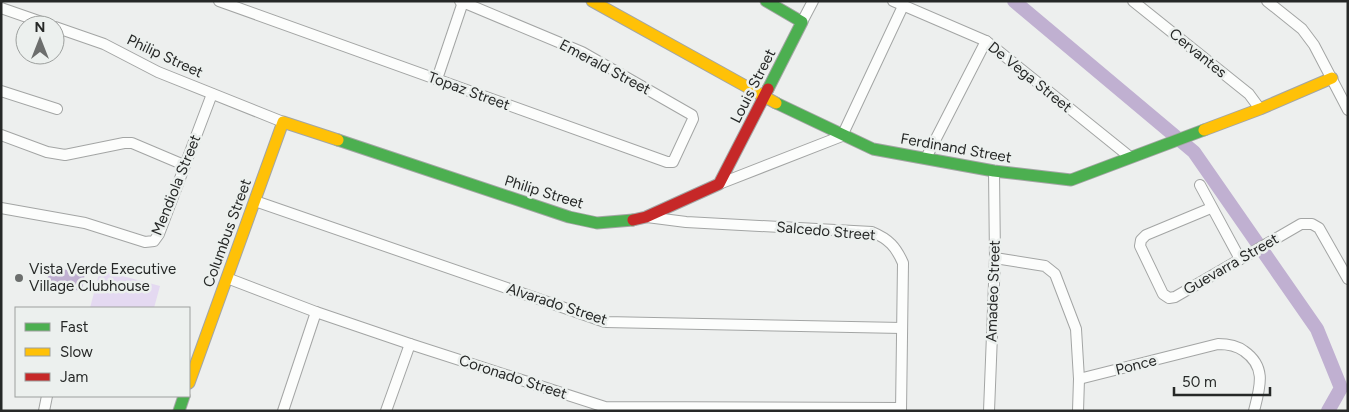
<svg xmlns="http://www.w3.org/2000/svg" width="1349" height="412" viewBox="0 0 1349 412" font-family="Figtree,sans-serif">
	<rect width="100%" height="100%" fill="#edefee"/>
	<!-- green -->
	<path fill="#e4d9f1" d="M100,270L160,286L154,308H90Z"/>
	<!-- water -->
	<path fill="#c0b0d1" d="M50,267L85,273L82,291L46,285Z"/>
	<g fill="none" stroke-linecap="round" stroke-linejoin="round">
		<!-- canal -->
		<path stroke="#c0b0d1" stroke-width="14" d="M1014,1L1194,152L1317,329L1341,388L1328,411"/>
		<defs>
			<g id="street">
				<path d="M219,1L667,162H673L693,119L692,115L582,52L460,1"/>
				<path d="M893,1L986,41L1130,157"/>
				<path d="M1133,1L1249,94L1260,109"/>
				<path d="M1267,1L1302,29L1314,45L1348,110"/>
				<path d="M1,8L50,25"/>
				<path d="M802,22L813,1"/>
				<path d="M55,27L104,44L158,72L283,122"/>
				<path d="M437,79L463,2"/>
				<path d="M1,91L57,109"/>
				<path d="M1,135L47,152L65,155L124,143H132L184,165"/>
				<path d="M926,158L986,41"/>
				<path d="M719,184L842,136L903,6"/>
				<path d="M1200,185L1240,259"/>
				<path d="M255,201L605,322L902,328"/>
				<path d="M1,208L85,223L145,242L154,241L159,234L212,94"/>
				<path d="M1211,208L1146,235L1141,240L1140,246L1163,294L1169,298L1175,297L1301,224H1312L1319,228L1348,279"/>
				<path d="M647,217L686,222L872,232C889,239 896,247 903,263L901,411"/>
				<path d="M995,258L1045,266L1055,274L1076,329L1079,379L1078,411"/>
				<path d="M227,278L316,312L410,344L605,407L901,408"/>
				<path d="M1079,379L1218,344C1228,344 1236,345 1244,351C1267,367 1260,387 1254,411"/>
				<path d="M44,411L47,396"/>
				<path d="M283,411L316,312"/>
				<path d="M386,411L410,344"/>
				<path d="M989,411L995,258L994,171"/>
			</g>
			<g id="fast">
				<path d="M766,1L802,22L768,89"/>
				<path d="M776,103L873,149L994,171L1071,180L1204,130"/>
				<path d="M338,140L569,217L597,223L633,220"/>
				<path d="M179,411L184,396"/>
			</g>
			<g id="slow">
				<path d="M592,1L776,103"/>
				<path d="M1204,130L1260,109L1332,78"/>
				<path d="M189,383L283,122L338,140"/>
			</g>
			<path id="jam" d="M633,220L646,217L719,184L768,89"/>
		</defs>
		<!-- street casing -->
		<use href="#street" stroke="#a3a5a4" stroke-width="12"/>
		<!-- fast casing -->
		<use href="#fast" stroke="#a3a5a4" stroke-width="13"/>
		<!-- slow casing -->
		<use href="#slow" stroke="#a3a5a4" stroke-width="13"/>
		<!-- jam casing -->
		<use href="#jam" stroke="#a3a5a4" stroke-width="13"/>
		<!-- street -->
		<use href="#street" stroke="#fcfdfc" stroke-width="10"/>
		<!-- fast -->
		<use href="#fast" stroke="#4caf50" stroke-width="11"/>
		<!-- slow -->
		<use href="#slow" stroke="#ffc107" stroke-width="11"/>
		<!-- jam -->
		<use href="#jam" stroke="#c62828" stroke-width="11"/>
	</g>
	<!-- markers -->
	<circle fill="#6c6e6d" stroke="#ecf0ee" stroke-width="2" cx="19" cy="278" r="5"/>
	<g text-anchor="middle" stroke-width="5" stroke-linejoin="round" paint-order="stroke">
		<!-- street labels -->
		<g font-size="15" fill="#262827" stroke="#ecf0ee">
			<text transform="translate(1198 53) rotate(39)" y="5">Cervantes</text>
			<text transform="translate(165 56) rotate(25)" y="5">Philip Street</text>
			<text transform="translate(605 67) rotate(28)" y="5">Emerald Street</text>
			<text transform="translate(1030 77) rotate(39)" y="5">De Vega Street</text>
			<text transform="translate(753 86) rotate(-63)" y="5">Louis Street</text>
			<text transform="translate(469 91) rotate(20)" y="5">Topaz Street</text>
			<text transform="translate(956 148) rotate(10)" y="5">Ferdinand Street</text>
			<text transform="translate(176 185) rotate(-68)" y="5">Mendiola Street</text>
			<text transform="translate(544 192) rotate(17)" y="5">Philip Street</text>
			<text transform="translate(826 231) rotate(5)" y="5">Salcedo Street</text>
			<text transform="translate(227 233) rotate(-70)" y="5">Columbus Street</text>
			<text transform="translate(1231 264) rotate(-30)" y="5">Guevarra Street</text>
			<text transform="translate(993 291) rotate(-88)" y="5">Amadeo Street</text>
			<text transform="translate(557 304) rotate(18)" y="5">Alvarado Street</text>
			<text transform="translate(1136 365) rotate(-14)" y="5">Ponce</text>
			<text transform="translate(513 377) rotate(18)" y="5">Coronado Street</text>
		</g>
		<!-- poi labels -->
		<g font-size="15" fill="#262827" stroke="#ecf0ee" text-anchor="start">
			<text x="29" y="274">Vista Verde Executive<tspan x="29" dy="17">Village Clubhouse</tspan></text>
		</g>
	</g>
	<!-- border -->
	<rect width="1349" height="412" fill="none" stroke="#262827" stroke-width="5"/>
	<!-- legend -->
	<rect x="15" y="307" width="175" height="90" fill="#ecf0ee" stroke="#9da09e"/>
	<rect x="25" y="323" width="25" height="8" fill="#4caf50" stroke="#9da09e"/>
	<text x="60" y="332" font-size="15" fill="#262827">Fast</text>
	<rect x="25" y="348" width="25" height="8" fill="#ffc107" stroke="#9da09e"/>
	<text x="60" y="357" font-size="15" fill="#262827">Slow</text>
	<rect x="25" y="373" width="25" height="8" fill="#c62828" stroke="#9da09e"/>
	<text x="60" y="382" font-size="15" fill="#262827">Jam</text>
	<!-- north arrow -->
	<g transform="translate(40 40)"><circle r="24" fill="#ecf0ee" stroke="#9da09e"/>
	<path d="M0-4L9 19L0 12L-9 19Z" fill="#6c6e6d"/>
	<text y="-8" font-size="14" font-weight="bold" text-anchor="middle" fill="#262827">N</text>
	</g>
	<!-- scale -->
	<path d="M1174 387v8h96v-8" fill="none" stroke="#262827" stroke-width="2.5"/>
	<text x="1182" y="387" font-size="15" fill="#262827" stroke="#ecf0ee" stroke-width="4" paint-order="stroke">50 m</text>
</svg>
